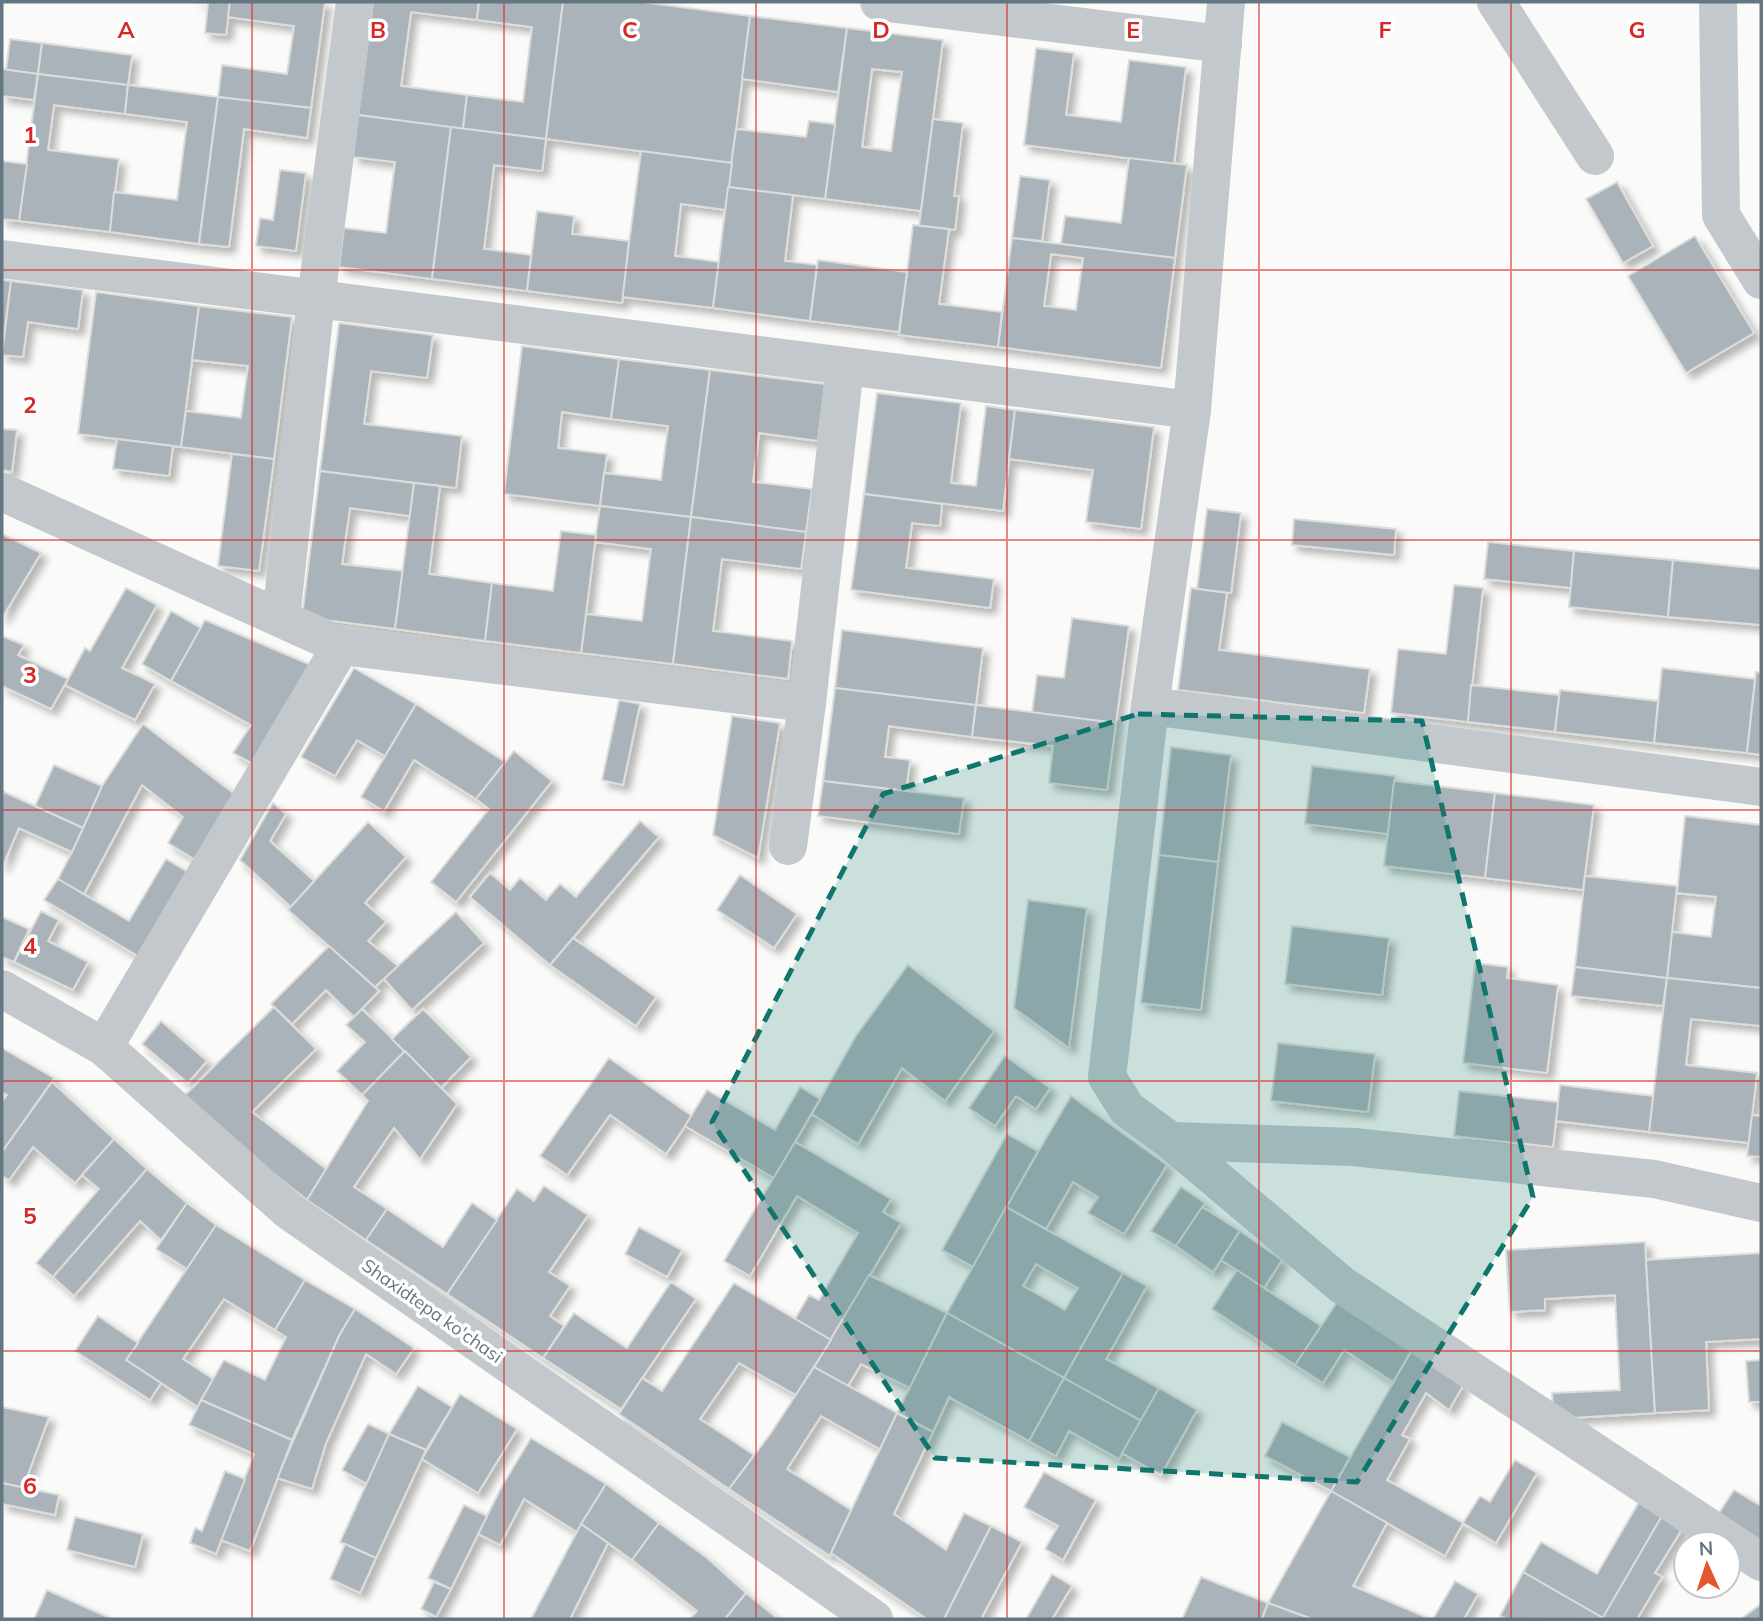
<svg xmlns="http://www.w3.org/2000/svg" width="1763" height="1621" viewBox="0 0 1763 1621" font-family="Mulish,sans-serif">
	<defs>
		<filter id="shadow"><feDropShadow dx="6" dy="6" stdDeviation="3.5" flood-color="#0004"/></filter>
	</defs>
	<rect width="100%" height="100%" fill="#fafaf8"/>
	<!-- building -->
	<g fill="#aab3b9" stroke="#dcdcda" stroke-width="2" fill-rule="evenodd" filter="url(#shadow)">
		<path d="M195,2H230L226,35L205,33L208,3Z"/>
		<path d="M230,2H325L311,108L218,97L222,65L287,74L294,26L228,17Z"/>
		<path d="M373,2H479L477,20L411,12L401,86L467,95L463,129L358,115Z"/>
		<path d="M479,2H563L546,139L463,129L467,95L523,102L532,27L477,20Z"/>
		<path d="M563,2H641L750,16L732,163L546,139Z"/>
		<path d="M750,16L847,28L838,92L742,79Z"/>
		<path d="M847,28L943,40L921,211L825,199ZM872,69L902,72L891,151L862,147Z"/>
		<path d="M10,39L42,43L38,74L6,70Z"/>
		<path d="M42,43L132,55L128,85L38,74Z"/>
		<path d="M1036,48L1074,53L1066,115L1121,122L1129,60L1186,67L1174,164L1024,145Z"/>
		<path d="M2,69L38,74L34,100L2,96Z"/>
		<path d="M38,74L128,85L125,114L54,105L48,150L119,159L110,232L19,221Z"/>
		<path d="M128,85L218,97L199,244L110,232L114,192L177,200L187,122L125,114Z"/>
		<path d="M218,97L311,108L307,138L244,129L229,247L199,244Z"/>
		<path d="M358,115L451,127L432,279L339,267L344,228L386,233L395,162L353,157Z"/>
		<path d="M933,119L963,123L954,196H959L955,230L919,226Z"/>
		<path d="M809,121L835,124L825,199L728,187L736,129L806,137Z"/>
		<path d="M451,127L546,139L542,171L494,165L484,249L531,255L527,291L432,279Z"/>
		<path d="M641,151L732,163L726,210L681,204L675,256L719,262L713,308L622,297Z"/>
		<path d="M1129,158L1187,165L1175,258L1061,244L1065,216L1121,223Z"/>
		<path d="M2,161L27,164L19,221L2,219Z"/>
		<path d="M280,170L306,173L296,251L256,246L260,218L273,220Z"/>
		<path d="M1020,176L1050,180L1042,241L1012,238Z"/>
		<path d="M1617,182L1653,246L1623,263L1586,199Z"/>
		<path d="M728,187L793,195L785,261L817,265L810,321L713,308Z"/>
		<path d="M537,211L574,216L572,234L629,241L622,303L527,291Z"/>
		<path d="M913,225L949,229L939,304L1002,312L998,347L899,335Z"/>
		<path d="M1695,236L1754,333L1686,373L1628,276Z"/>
		<path d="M1012,238L1175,258L1161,368L998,347ZM1051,254L1083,258L1076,310L1044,306Z"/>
		<path d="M818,260L907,272L899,332L810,321Z"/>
		<path d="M2,280L11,281L2,350Z"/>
		<path d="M11,281L83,290L78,329L28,322L23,357L2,355Z"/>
		<path d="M96,292L199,306L181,447L78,434Z"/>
		<path d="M199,306L292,317L274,459L181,447L186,411L241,418L248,366L192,360Z"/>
		<path d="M339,323L433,335L427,378L371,371L364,424L462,436L456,488L320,471Z"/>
		<path d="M522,346L619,359L611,419L562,412L558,448L607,454L600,506L504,494Z"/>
		<path d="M619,359L710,370L691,517L600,506L604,473L661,480L668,426L611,419Z"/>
		<path d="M710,370L825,384L818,441L759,433L753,482L812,489L806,532L691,517Z"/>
		<path d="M877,393L961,403L951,483L976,486L986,406L1015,410L1003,511L864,494Z"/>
		<path d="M1015,410L1154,427L1141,529L1086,522L1093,470L1009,459Z"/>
		<path d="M2,429L17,430L12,472L2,470Z"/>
		<path d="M117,439L173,446L169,476L113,469Z"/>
		<path d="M232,454L274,459L259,571L218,566Z"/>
		<path d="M320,471L414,483L410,516L350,508L342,564L403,571L395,629L302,617Z"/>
		<path d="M414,483L440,486L429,574L492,583L485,641L395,629Z"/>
		<path d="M864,494L942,504L940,526L912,523L906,568L994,579L990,608L851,590Z"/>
		<path d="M600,506L691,517L673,664L581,653L586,614L642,621L651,549L595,542Z"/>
		<path d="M1207,509L1241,513L1231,593L1197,589Z"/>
		<path d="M691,517L806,532L801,569L722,559L713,631L792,641L788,679L673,664Z"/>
		<path d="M1294,519L1396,529L1394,555L1292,545Z"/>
		<path d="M561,531L596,535L581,653L485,641L492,583L553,591Z"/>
		<path d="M2,534L41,553L2,618Z"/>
		<path d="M1488,542L1574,551L1571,588L1484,579Z"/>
		<path d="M1574,551L1673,560L1668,617L1569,607Z"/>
		<path d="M1673,560L1761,569V625L1668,617Z"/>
		<path d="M1454,585L1483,588L1468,722L1391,713L1398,649L1446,654Z"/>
		<path d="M126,588L157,605L122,668L155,684L135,720L65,685L85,648L90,651Z"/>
		<path d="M1191,588L1227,593L1219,650L1370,669L1364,713L1178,690Z"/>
		<path d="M171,611L201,628L171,681L142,664Z"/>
		<path d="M1072,618L1129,626L1116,723L1032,713L1037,675L1064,678Z"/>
		<path d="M205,620L311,665L253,764L233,753L251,725L171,681Z"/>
		<path d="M842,630L983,648L976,705L835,688Z"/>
		<path d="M2,636L24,645L18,655L68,679L51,709L2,686Z"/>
		<path d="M354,668L416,704L385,756L357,740L335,776L301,757Z"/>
		<path d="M1662,668L1755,679L1747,753L1654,743Z"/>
		<path d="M1756,672L1761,673V755L1747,753Z"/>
		<path d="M1471,685L1559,695L1555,732L1468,722Z"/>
		<path d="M835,688L976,705L972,737L889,726L885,757L910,760L906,791L823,781Z"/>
		<path d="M1560,690L1658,701L1654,743L1555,732Z"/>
		<path d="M619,700L640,704L623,785L602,780Z"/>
		<path d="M416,704L505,762L476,799L414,760L384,811L361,797Z"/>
		<path d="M976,705L1116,723L1107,790L1049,783L1053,746L972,737Z"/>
		<path d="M732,716L780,723L758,858L713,835Z"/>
		<path d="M143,724L237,796L197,861L168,843L183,817L142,785L84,894L58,879L72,852L102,786Z"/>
		<path d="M1171,747L1231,755L1218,862L1159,855Z"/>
		<path d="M514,751L552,781L456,902L431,882L489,809L476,799Z"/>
		<path d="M54,765L102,786L83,828L35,806Z"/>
		<path d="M1312,766L1395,776L1388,834L1305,824Z"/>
		<path d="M823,781L964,798L959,834L818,816Z"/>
		<path d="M1394,781L1495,793L1485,878L1384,866Z"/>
		<path d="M4,792L83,828L72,852L19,828L2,867V797Z"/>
		<path d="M1495,793L1594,805L1583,890L1485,878Z"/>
		<path d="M273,803L286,814L270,841L314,881L291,907L240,860Z"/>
		<path d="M1685,816L1761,825V988L1667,978L1672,932L1711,937L1716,897L1677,893Z"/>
		<path d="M640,821L659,837L550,965L470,897L490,873L510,890L520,878L546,900L560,884L576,897Z"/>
		<path d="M368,822L406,857L365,903L386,922L368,941L398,966L375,987L288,910Z"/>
		<path d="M1159,855L1218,862L1201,1010L1141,1003Z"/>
		<path d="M166,859L188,872L138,956L44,900L58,879L129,921Z"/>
		<path d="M740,875L797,914L774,948L717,910Z"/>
		<path d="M1585,876L1677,886L1667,978L1575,967Z"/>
		<path d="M1028,900L1087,908L1069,1048L1014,1008Z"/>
		<path d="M41,911L59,920L48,941L88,962L73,990L14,962Z"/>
		<path d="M456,912L484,943L412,1010L384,979Z"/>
		<path d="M2,917L29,929L14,962L2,957Z"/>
		<path d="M1292,926L1389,938L1382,995L1285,984Z"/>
		<path d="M573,938L656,997L636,1026L550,965Z"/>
		<path d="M329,946L379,991L354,1017L326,990L292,1024L271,1004Z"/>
		<path d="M1475,963L1508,967L1507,978L1558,985L1547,1073L1463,1063Z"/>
		<path d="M908,965L994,1031L945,1101L902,1068L858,1144L812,1114L856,1036Z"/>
		<path d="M1575,967L1667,978L1663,1006L1571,996Z"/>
		<path d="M1667,978L1761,988V1026L1691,1019L1686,1065L1757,1073L1749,1143L1649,1132Z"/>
		<path d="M274,1007L316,1049L252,1112L326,1169L307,1200L180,1100Z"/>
		<path d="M362,1009L405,1051L362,1095L337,1071L365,1042L346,1025Z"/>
		<path d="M423,1009L471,1057L441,1088L392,1039Z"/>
		<path d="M161,1021L207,1061L188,1083L142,1044Z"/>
		<path d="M1278,1043L1375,1054L1368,1112L1271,1101Z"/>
		<path d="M2,1048L54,1078L2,1152V1102L7,1095L2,1092Z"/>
		<path d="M405,1051L457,1104L420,1159L394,1128L354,1187L387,1209L366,1240L307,1200L368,1101L362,1095Z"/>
		<path d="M1005,1056L1050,1088L1036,1109L1016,1096L995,1126L969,1108Z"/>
		<path d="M609,1058L692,1116L666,1154L610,1115L567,1175L540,1156Z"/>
		<path d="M52,1082L114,1139L75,1183L33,1147L9,1180L2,1176V1152Z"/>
		<path d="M1560,1085L1653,1096L1649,1132L1556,1121Z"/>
		<path d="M800,1087L820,1099L774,1178L685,1126L707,1090L775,1130Z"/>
		<path d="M1459,1091L1558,1102L1553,1147L1454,1136Z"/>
		<path d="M1071,1096L1167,1165L1124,1234L1088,1213L1098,1197L1073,1182L1046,1229L1006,1207Z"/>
		<path d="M1752,1115L1761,1116V1157L1747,1156Z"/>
		<path d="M1007,1134L1038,1151L973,1267L942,1250Z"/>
		<path d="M114,1139L147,1169L53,1277L36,1263L99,1189L82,1175Z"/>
		<path d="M795,1142L891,1199L883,1212L901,1223L831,1340L795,1319L809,1295L819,1300L858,1233L797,1196L750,1276L724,1261Z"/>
		<path d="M147,1169L187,1203L161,1240L140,1221L74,1296L53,1277Z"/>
		<path d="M544,1186L588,1215L549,1272L570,1286L550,1316L564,1326L543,1358L447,1294L517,1189L534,1201Z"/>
		<path d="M1181,1187L1205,1203L1176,1246L1151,1231Z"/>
		<path d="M187,1203L216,1225L187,1269L156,1249Z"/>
		<path d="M472,1203L497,1220L447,1294L366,1240L387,1209L443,1247Z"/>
		<path d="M1006,1207L1123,1273L1064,1378L947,1313ZM1036,1264L1078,1288L1065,1310L1023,1286Z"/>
		<path d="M1202,1207L1240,1231L1213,1272L1176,1246Z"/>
		<path d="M216,1225L305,1280L275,1330L224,1299L183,1359L213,1379L198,1407L126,1360Z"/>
		<path d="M639,1227L682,1250L667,1277L625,1254Z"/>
		<path d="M1240,1231L1282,1260L1264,1288L1221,1260Z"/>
		<path d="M1645,1242L1655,1413L1554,1419L1552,1393L1620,1390L1615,1295L1545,1299V1310L1510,1312L1506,1250Z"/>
		<path d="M1761,1253V1339L1706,1342L1709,1410L1655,1413L1646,1260Z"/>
		<path d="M1237,1270L1321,1326L1295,1365L1212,1309Z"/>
		<path d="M1123,1273L1147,1286L1106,1359L1159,1388L1141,1421L1064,1378Z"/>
		<path d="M869,1275L947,1313L910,1388L861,1364L848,1386L814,1367Z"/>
		<path d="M305,1280L355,1309L339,1336L292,1440L201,1400L224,1360L265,1380L286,1337L275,1330Z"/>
		<path d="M671,1282L696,1299L621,1409L543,1358L574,1313L627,1348Z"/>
		<path d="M734,1283L831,1340L796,1395L739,1363L700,1419L754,1455L729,1489L619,1414L642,1378L662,1391Z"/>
		<path d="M1338,1301L1412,1350L1393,1382L1344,1350L1323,1383L1295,1365Z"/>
		<path d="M355,1309L414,1348L396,1374L366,1354L326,1443L312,1489L277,1478L339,1336Z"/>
		<path d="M947,1313L1064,1378L1029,1441L949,1397L933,1432L897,1413Z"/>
		<path d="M98,1316L138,1343L126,1360L161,1383L150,1400L75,1351Z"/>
		<path d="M1412,1350L1464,1384L1449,1410L1426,1393L1402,1435L1410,1439L1387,1480L1463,1523L1445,1556L1331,1491Z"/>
		<path d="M1761,1360V1402H1749L1746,1361Z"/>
		<path d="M814,1367L897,1413L880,1449L821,1416L787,1469L851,1510L830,1556L729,1489L771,1433Z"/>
		<path d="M1064,1378L1141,1421L1119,1459L1069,1431L1056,1456L1029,1441Z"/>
		<path d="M418,1386L452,1407L426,1450L389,1434Z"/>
		<path d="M1159,1388L1197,1410L1161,1475L1122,1453Z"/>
		<path d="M460,1394L517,1429L478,1493L422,1459Z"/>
		<path d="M201,1400L292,1440L250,1551L221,1540L254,1454L189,1425Z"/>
		<path d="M2,1407L49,1417L23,1488L2,1483Z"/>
		<path d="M897,1413L933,1432L894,1514L946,1550L964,1513L991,1526L944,1619H927L831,1553Z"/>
		<path d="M1282,1422L1350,1457L1331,1491L1265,1456Z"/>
		<path d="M368,1424L389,1434L367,1484L342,1470Z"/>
		<path d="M389,1434L426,1450L376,1558L340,1542Z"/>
		<path d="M531,1438L606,1484L577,1532L524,1499L500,1545L478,1534L502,1486Z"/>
		<path d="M1515,1460L1537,1473L1496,1543L1463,1523L1480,1496L1490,1502Z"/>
		<path d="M225,1471L245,1479L216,1554L190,1543L195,1528L202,1531Z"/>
		<path d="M1044,1472L1096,1500L1063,1560L1045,1549L1058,1526L1024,1507Z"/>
		<path d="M2,1483L59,1495L55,1515L2,1504Z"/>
		<path d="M606,1484L659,1523L632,1560L581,1524Z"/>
		<path d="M1734,1490L1761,1506V1544L1717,1516Z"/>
		<path d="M1331,1491L1387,1523L1353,1586L1430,1619H1312L1268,1603Z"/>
		<path d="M1643,1495L1666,1509L1603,1618L1523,1572L1541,1542L1597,1574Z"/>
		<path d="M464,1505L487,1516L451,1589L428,1578Z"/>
		<path d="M1666,1509L1687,1521L1655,1573L1662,1577L1637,1619H1602Z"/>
		<path d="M75,1517L143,1534L135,1567L67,1550Z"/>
		<path d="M659,1523L707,1558L746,1593L725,1619H690L697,1611L632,1560Z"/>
		<path d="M581,1524L608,1543L570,1619H531Z"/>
		<path d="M991,1526L1022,1542L982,1617L985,1619H944Z"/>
		<path d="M345,1544L376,1558L360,1593L330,1579Z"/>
		<path d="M1523,1572L1603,1618L1507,1619L1500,1616Z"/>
		<path d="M1052,1574L1072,1586L1052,1619H1026Z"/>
		<path d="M1201,1577L1268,1603L1262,1619H1182Z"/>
		<path d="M1455,1581L1478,1594L1464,1619H1433Z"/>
		<path d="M434,1582L451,1589L436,1617L421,1609Z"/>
		<path d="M47,1590L112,1619H34Z"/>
		<path d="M746,1593L778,1619H725Z"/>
		<path d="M1268,1603L1312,1619H1262Z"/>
		<path d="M1761,1604V1619H1741Z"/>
	</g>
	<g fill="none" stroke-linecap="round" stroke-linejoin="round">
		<!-- minor -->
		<g stroke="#c3c8cc" stroke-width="38">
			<path d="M879,2L1223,44"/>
			<path d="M1496,2L1595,156"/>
			<path d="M1718,2L1721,215L1761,280"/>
			<path d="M2,259L1192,410L1150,706L1107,1077L1127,1109L1171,1141L1342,1285L1761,1562"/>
			<path d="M1192,410L1226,2"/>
			<path d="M2,492L341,646L104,1047"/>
			<path d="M281,618L316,299L355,2"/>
			<path d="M341,646L807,703L845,367"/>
			<path d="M1150,706L1761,787"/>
			<path d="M788,846L807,703"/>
			<path d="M2,989L104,1047L289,1211L874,1619"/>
			<path d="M1171,1141L1354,1147L1654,1179L1761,1203"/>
		</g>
	</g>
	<!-- marked area -->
	<path fill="#0f766e" fill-opacity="0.2" stroke="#0f766e" stroke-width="5" stroke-dasharray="14 9" stroke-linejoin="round" d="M1138,714L1422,721L1533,1197L1357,1482L935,1458L712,1122L883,794Z"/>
	<!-- grid -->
	<path fill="none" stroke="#d62828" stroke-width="2" stroke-opacity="0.55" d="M252,2V1619M504,2V1619M756,2V1619M1007,2V1619M1259,2V1619M1511,2V1619M2,270H1761M2,540H1761M2,810H1761M2,1081H1761M2,1351H1761"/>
	<g text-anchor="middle" stroke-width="7" stroke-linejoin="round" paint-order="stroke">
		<!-- street labels -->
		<g font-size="18" fill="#657683" stroke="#fff">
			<text transform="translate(432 1311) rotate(35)" y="6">Shaxidtepa ko'chasi</text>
		</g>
	</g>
	<g font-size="23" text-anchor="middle" font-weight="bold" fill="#d62828" stroke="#fff" stroke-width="7" stroke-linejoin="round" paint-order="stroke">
		<text x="126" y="38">A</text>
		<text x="378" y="38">B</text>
		<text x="630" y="38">C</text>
		<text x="881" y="38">D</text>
		<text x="1133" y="38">E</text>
		<text x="1385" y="38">F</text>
		<text x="1637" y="38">G</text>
		<text x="30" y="143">1</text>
		<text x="30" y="413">2</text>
		<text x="30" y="683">3</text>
		<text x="30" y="954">4</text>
		<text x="30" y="1224">5</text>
		<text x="30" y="1494">6</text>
	</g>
	<!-- border -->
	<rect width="1763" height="1621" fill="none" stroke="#657683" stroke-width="7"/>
	<!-- north arrow -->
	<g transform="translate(1707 1565) rotate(357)"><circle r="33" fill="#ffffff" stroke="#c1c8cd" stroke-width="2"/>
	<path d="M0-5L12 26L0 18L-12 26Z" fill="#e4572e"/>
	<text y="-10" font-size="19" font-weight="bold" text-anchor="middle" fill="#657683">N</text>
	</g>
</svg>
